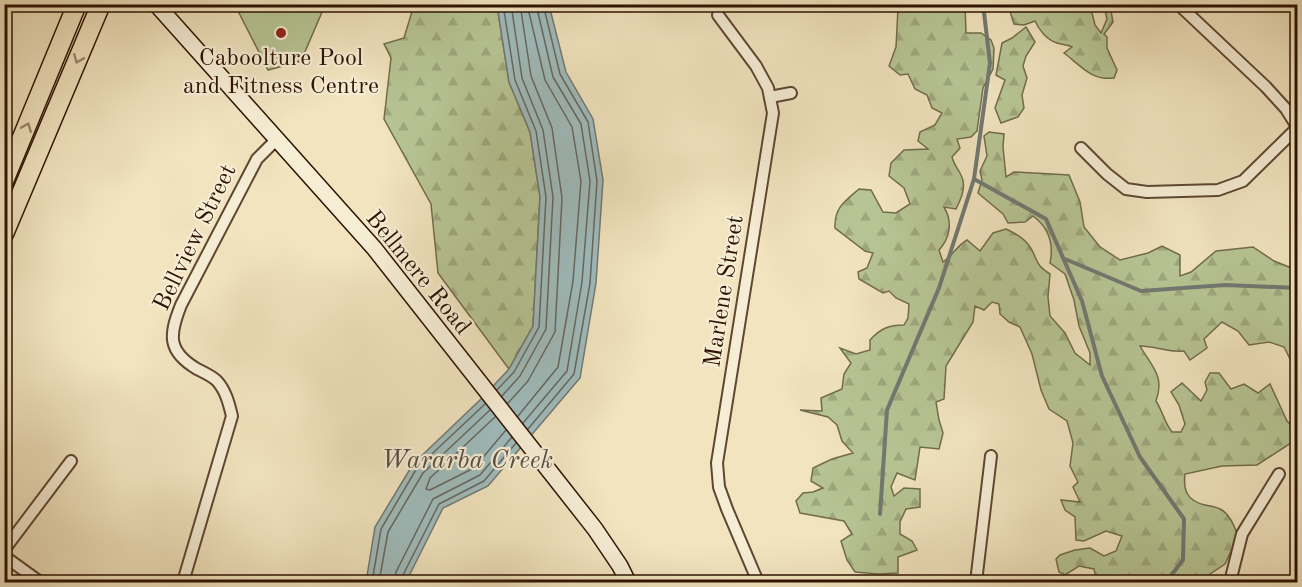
<svg xmlns="http://www.w3.org/2000/svg" width="1302" height="587" viewBox="0 0 1302 587" font-family="'Old Standard TT',serif">
	<defs>
		<pattern id="forest-firs" width="22" height="20" patternUnits="userSpaceOnUse" patternTransform="scale(1.5)"><rect width="22" height="20" fill="#b7c594"/><path d="M5 1l3.5 6h-7zM16 11l3.5 6h-7z" fill="#9ea87e"/></pattern>
	</defs>
	<rect width="100%" height="100%" fill="#f1e4bf"/>
	<filter id="stains"><feTurbulence type="fractalNoise" baseFrequency=".00333" numOctaves="4"/><feColorMatrix values="0 0 0 0 .2 0 0 0 0 .09 0 0 0 0 .02 0 0 0 .5 -.17"/></filter>
	<radialGradient id="worn" r=".72"><stop offset=".6" stop-color="#630" stop-opacity="0"/><stop offset="1" stop-color="#630" stop-opacity=".3"/></radialGradient>
	<!-- green -->
	<path fill="#b7c594" stroke="#726c4b" stroke-width="1.5" d="M235,5H325L301,61L268,70Z"/>
	<!-- forest -->
	<g fill="url(#forest-firs)" stroke="#726c4b" stroke-width="1.5">
		<path d="M414,5H497L509,82L530,132L540,197L533,326L509,369L438,273L431,204L384,119L391,58L384,44L404,38Z"/>
		<path d="M879,5H965L966,33H981L991,40L994,48L993,69L983,88L977,131L971,137L957,139L960,148L952,157C954,165 958,169 961,175C967,186 961,199 956,209L944,207C953,222 950,238 939,250L943,262C953,255 957,246 967,240L980,251L993,233L1006,229C1015,233 1024,238 1030,247C1039,261 1034,264 1050,274L1048,297L1050,316L1065,333L1075,353L1090,365V353L1079,326L1074,300L1065,274L1050,263C1054,244 1049,228 1033,216L1025,222L1008,223L1003,214L978,193L982,180L980,171L987,156L984,136L989,132L1004,134L1003,147L1006,177L1014,172L1069,175L1080,202L1084,227L1100,247L1120,260L1148,253L1162,246L1180,255V276L1191,272L1216,251L1253,247L1274,261L1289,267L1297,258V376L1291,375V361L1284,347L1269,342L1249,345L1238,331L1222,322L1204,339L1207,348L1190,360L1184,351C1169,353 1156,346 1140,346C1152,367 1165,376 1156,401C1163,412 1164,422 1172,432H1181L1185,424L1179,405L1171,392L1182,383L1201,401L1207,390L1205,382L1210,373H1219L1231,389L1244,384L1258,393L1270,384L1287,421L1297,431V439L1257,465L1222,466L1185,474C1183,490 1187,501 1205,505C1209,506 1216,507 1220,509C1230,514 1234,526 1238,536L1225,564L1198,582H1092L1096,577L1094,569L1079,566L1065,575L1059,572L1056,559L1060,555L1075,550L1090,548L1104,556L1116,551L1122,536L1106,531L1084,541L1076,540L1075,517L1065,510L1061,500L1080,502L1073,487L1078,482L1070,466L1073,443L1067,421L1049,409L1041,390L1032,354L1020,327L1009,322L1000,314L999,304L992,302L984,310L975,306L973,322L946,366L944,399L936,402L939,420L943,433L939,449L920,447L915,480L897,473L891,487L894,496L904,488L920,489V507L906,509L900,522V534L912,541L917,550L898,557V573L878,574L855,572L847,560L841,541L852,534L844,521L800,513L796,501L803,493L813,492L823,488L811,481L813,468L832,459L853,453L842,441L837,425L828,417L800,410L822,411L821,398L842,389L844,374L851,363L840,348L856,354L870,350V340C881,328 889,325 904,325L908,318L909,304L896,298L889,291L883,293L859,279L858,272L867,268L873,253L865,251L835,228C834,208 845,201 859,189L871,190L883,212L896,213L910,204L904,188L889,176L891,163L904,150L928,149L918,141L920,132L935,125L942,113L932,108L927,95L915,89L908,74L900,75L889,66L896,47L898,8L886,11Z"/>
		<path d="M1008,5H1090L1095,25L1101,33L1107,19L1104,5H1110L1113,22L1104,34L1107,37V48L1117,70L1114,78C1092,81 1081,66 1064,53L1072,47C1066,44 1063,45 1057,43C1047,40 1039,30 1035,21L1024,25L1014,24Z"/>
		<path d="M1026,27L1035,42L1026,56L1023,66L1027,78L1022,95L1024,108L1018,117L1001,123L995,108L1005,80L996,75L1002,43L1012,38Z"/>
	</g>
	<!-- water -->
	<path fill="#9fbcbd" stroke="#727872" stroke-width="1.5" d="M497,5H549L566,72L593,119L603,180L596,283L580,378L488,486L443,508L408,578L409,582H366L375,527L413,464L481,399L509,369L533,326L540,197L530,132L509,82Z"/>
	<g fill="none" stroke-linecap="round" stroke-linejoin="round">
		<!-- shore -->
		<g stroke="#666760" stroke-width="1.5">
			<path d="M497,390L514,372L539,327L546,197L536,131L515,80L503,4"/>
			<path d="M502,396L520,376L546,329L553,197L543,130L522,78L511,4"/>
			<path d="M508,403L528,381L555,332L562,198L552,128L531,76L520,4"/>
			<path d="M518,416L558,367L573,281L581,181L572,127L545,80L527,4"/>
			<path d="M495,417L430,478L426,489L430,490L474,468L506,430"/>
			<path d="M523,423L567,371L582,282L590,181L581,124L553,77L536,4"/>
			<path d="M528,429L574,374L590,283L597,181L588,122L560,74L543,4"/>
			<path d="M372,582L381,529L417,468L485,404"/>
			<path d="M379,582L388,532L423,473L490,410"/>
			<path d="M395,582L396,572L433,499L480,475L512,437"/>
			<path d="M403,582V575L439,504L484,481L516,443"/>
		</g>
		<!-- stream -->
		<g stroke="#727872" stroke-width="4">
			<path d="M974,179L1046,219L1082,301L1102,376L1140,457L1184,519L1183,560L1166,582"/>
			<path d="M1065,259L1141,291L1225,285L1298,288"/>
			<path d="M880,514L887,410L939,288L974,179L990,63L983,4"/>
		</g>
		<defs>
			<g id="street">
				<path d="M1178,4L1266,87L1286,109L1298,128"/>
				<path d="M718,15L756,66L768,88L773,113L717,463L719,487L727,509L758,582"/>
				<path d="M770,97L791,93"/>
				<path d="M1081,148L1107,174L1126,189L1147,192L1218,190L1243,181L1297,128"/>
				<path d="M4,550L71,461"/>
				<path d="M4,556L40,582"/>
				<path d="M183,582L232,416C229,404 226,391 217,381C212,376 203,372 197,369C167,351 169,335 181,305L257,159L277,139"/>
				<path d="M976,582L991,456"/>
				<path d="M1230,582L1242,534L1279,474"/>
			</g>
			<path id="secondary" d="M156,4L374,248L595,529L620,566L628,582"/>
			<g id="primary">
				<path d="M4,181L77,4"/>
				<path d="M4,234L101,4"/>
			</g>
		</defs>
		<!-- street casing -->
		<use href="#street" stroke="#5f4631" stroke-width="14"/>
		<!-- secondary casing -->
		<use href="#secondary" stroke="#2e1202" stroke-width="18"/>
		<!-- primary casing -->
		<use href="#primary" stroke="#2e1202" stroke-width="21"/>
		<!-- street -->
		<use href="#street" stroke="#f6edd5" stroke-width="10"/>
		<!-- secondary -->
		<use href="#secondary" stroke="#f6edd5" stroke-width="15"/>
		<!-- primary -->
		<use href="#primary" stroke="#f1e4bf" stroke-width="18"/>
	</g>
	<!-- one-way arrows -->
	<defs><path id="oneway-chevron" d="M-2-3.5L2.5 0L-2 3.5" fill="none" stroke-width="1.6" stroke-linecap="round" stroke-linejoin="round" transform="scale(1.5)"/></defs>
	<g stroke="#99866a">
		<use href="#oneway-chevron" transform="translate(78 59) rotate(112)"/>
		<use href="#oneway-chevron" transform="translate(27 127) rotate(-68)"/>
	</g>
	<!-- markers -->
	<circle fill="#8f2418" stroke="#f6edd5" stroke-width="2" cx="281" cy="33" r="6"/>
	<g text-anchor="middle" stroke-width="4.5" stroke-linejoin="round" paint-order="stroke">
		<!-- poi labels -->
		<g font-size="24" fill="#2e1202" stroke="#f6edd5">
			<text x="281" y="65">Caboolture Pool<tspan x="281" dy="28">and Fitness Centre</tspan></text>
		</g>
		<!-- street labels -->
		<g font-size="24" fill="#2e1202" stroke="#f6edd5">
			<text transform="translate(194 237) rotate(-64)" y="8">Bellview Street</text>
			<text transform="translate(419 272) rotate(51)" y="8">Bellmere Road</text>
			<text transform="translate(723 291) rotate(-81)" y="8">Marlene Street</text>
		</g>
		<!-- water labels -->
		<g font-size="26" font-style="italic" fill="#564e43" stroke="#f6edd5">
			<text x="467" y="468">Wararba Creek</text>
		</g>
	</g>
	<!-- margin -->
	<rect width="1302" height="587" fill="none" stroke="#f1e4bf" stroke-width="24"/>
	<rect x="6" y="6" width="1290" height="575" fill="none" stroke="#2e1202" stroke-width="3"/>
	<rect x="12" y="12" width="1278" height="563" fill="none" stroke="#2e1202" stroke-width="1.5"/>
	<rect width="100%" height="100%" filter="url(#stains)"/>
	<rect width="100%" height="100%" fill="url(#worn)"/>
</svg>
